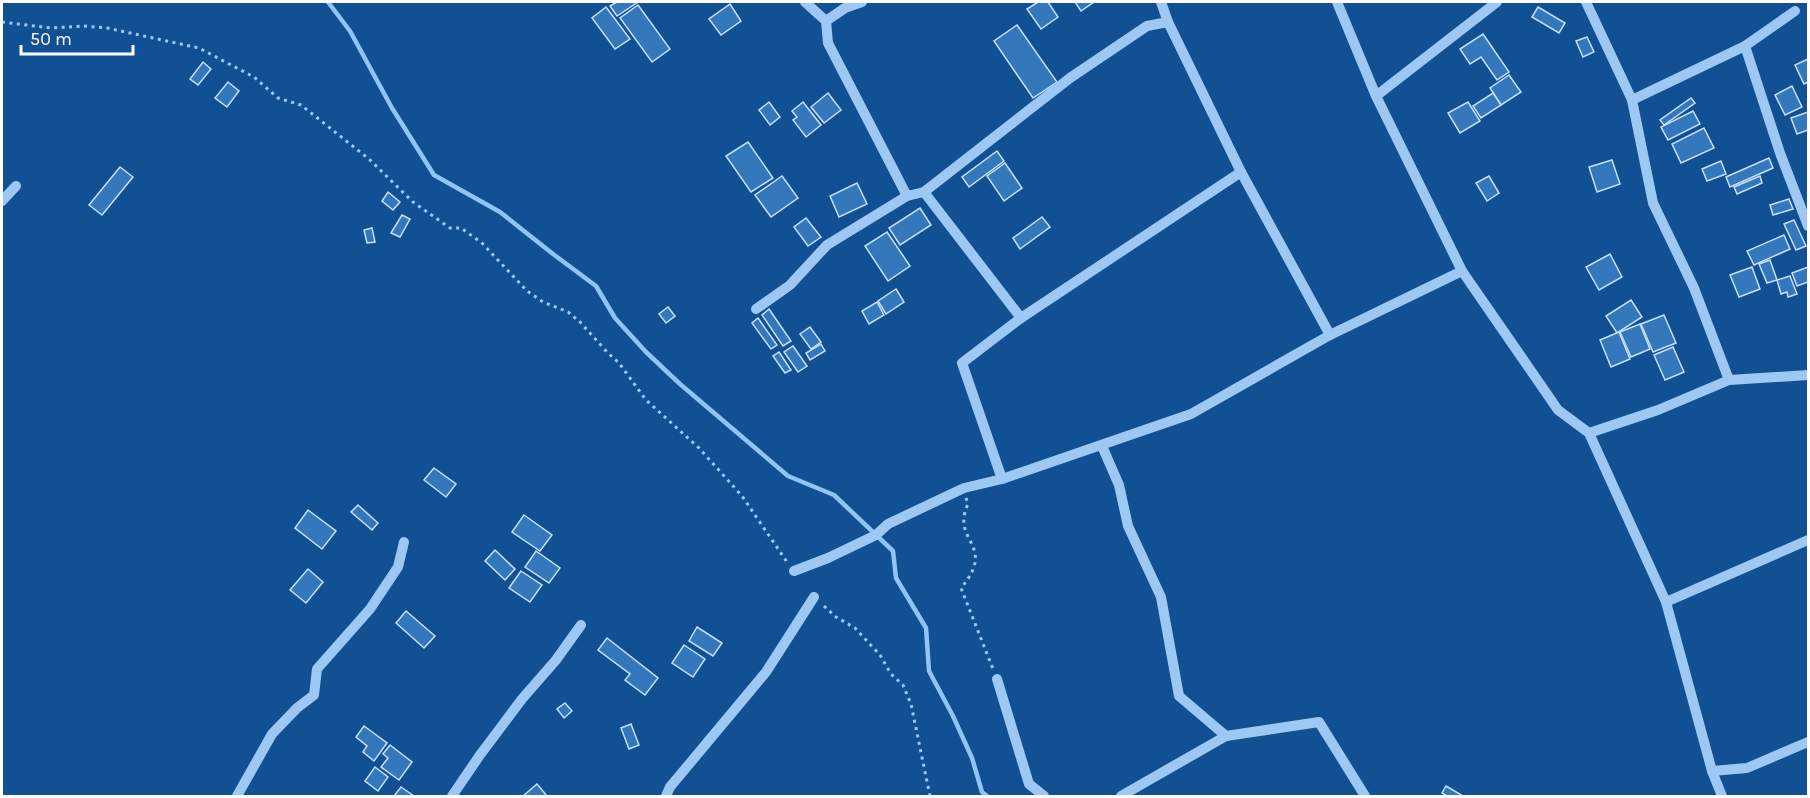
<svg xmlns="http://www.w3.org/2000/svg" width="1810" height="798" viewBox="0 0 1810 798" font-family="Karla,sans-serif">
	<rect width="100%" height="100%" fill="#115092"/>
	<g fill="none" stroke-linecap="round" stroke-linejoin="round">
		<!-- stream -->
		<path stroke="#8ec4f6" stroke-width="4.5" d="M328,2L350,31L392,108L434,175L500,212L553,254L596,286L615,318L646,352L680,384L788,476L834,495L893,551L896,578L926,628L929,671L953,716L972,758L982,792L987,796"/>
	</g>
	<!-- building -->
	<g fill="#3477ba" stroke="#c4e1fd" stroke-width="1.5">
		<path d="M617,2H638L617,16L610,6Z"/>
		<path d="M1038,2H1048L1058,17L1041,29L1027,9Z"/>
		<path d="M1075,2H1094L1081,11Z"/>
		<path d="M730,4L741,21L721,35L709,19Z"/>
		<path d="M638,5L670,49L652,62L620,18Z"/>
		<path d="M606,7L630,39L615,49L592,18Z"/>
		<path d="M1538,7L1565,23L1559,33L1532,17Z"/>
		<path d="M1017,25L1057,82L1033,98L994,41Z"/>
		<path d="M1483,34L1509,72L1497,80L1481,57L1470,64L1460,49Z"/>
		<path d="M1587,37L1594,52L1583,57L1576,41Z"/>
		<path d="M1808,59V82L1804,84L1795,65Z"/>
		<path d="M203,62L211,69L198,85L190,79Z"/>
		<path d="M1509,75L1521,92L1501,105L1490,88Z"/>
		<path d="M228,82L239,91L227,107L215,98Z"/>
		<path d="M1792,86L1802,107L1785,115L1775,95Z"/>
		<path d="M828,93L841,110L824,123L811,107Z"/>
		<path d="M1493,93L1501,105L1481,118L1473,106Z"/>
		<path d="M1691,98L1695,103L1664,125L1660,120Z"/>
		<path d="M769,102L780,117L770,125L759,110Z"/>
		<path d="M803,102L821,125L806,137L793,120L797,117L792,111Z"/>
		<path d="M1468,102L1480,121L1460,133L1448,113Z"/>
		<path d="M1693,111L1700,124L1668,140L1661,127Z"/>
		<path d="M1808,112V130L1797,134L1791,118Z"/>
		<path d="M1704,128L1714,148L1681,163L1672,144Z"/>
		<path d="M748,142L773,178L751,192L726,156Z"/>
		<path d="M997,151L1004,161L969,187L962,177Z"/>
		<path d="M1769,158L1773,168L1730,187L1726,177Z"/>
		<path d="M1612,160L1620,184L1597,192L1589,167Z"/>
		<path d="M1721,161L1726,174L1707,181L1702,169Z"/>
		<path d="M1005,163L1022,188L1004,201L987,176Z"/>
		<path d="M120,167L133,177L102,215L89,205Z"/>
		<path d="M782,176L798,198L771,217L755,195Z"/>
		<path d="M1489,176L1499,193L1487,201L1476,183Z"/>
		<path d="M1760,176L1762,183L1737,194L1734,187Z"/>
		<path d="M857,183L867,204L839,217L830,196Z"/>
		<path d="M388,192L400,202L393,210L382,201Z"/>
		<path d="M1789,199L1793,209L1773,215L1770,205Z"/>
		<path d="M920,208L931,225L900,245L889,228Z"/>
		<path d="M402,215L410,219L400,237L391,233Z"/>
		<path d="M1042,217L1050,227L1020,249L1013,238Z"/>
		<path d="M806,218L821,237L808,246L794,227Z"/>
		<path d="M1794,220L1806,246L1796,250L1784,224Z"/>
		<path d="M372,228L375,242L367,243L364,230Z"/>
		<path d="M887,232L910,266L888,281L865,246Z"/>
		<path d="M1784,235L1790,249L1754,265L1747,251Z"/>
		<path d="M1610,254L1622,277L1599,290L1586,267Z"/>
		<path d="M1770,260L1777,280L1767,283L1759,264Z"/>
		<path d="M1752,267L1760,289L1739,297L1730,275Z"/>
		<path d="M1808,267V282L1797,286L1792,273Z"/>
		<path d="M1790,276L1797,294L1788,297L1787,292L1781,294L1777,280Z"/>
		<path d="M896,289L904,302L886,314L878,301Z"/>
		<path d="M1631,300L1642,317L1617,333L1606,316Z"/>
		<path d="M877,302L884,315L869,324L862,311Z"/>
		<path d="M668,307L675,316L666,323L659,314Z"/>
		<path d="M769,309L791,341L783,346L762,315Z"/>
		<path d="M1664,315L1676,343L1653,352L1641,324Z"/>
		<path d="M758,318L777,345L771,349L752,323Z"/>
		<path d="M1640,324L1650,349L1631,357L1620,332Z"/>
		<path d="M810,327L821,342L811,349L800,334Z"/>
		<path d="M1619,332L1630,359L1611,367L1600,340Z"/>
		<path d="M821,344L825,351L810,360L806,353Z"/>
		<path d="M793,346L807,366L798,372L784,352Z"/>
		<path d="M1673,347L1684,372L1665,380L1654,355Z"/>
		<path d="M779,352L791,370L785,373L773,356Z"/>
		<path d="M434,468L456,484L446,497L424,480Z"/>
		<path d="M358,505L378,523L372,530L351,512Z"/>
		<path d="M308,510L336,531L322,549L295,528Z"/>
		<path d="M524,515L552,535L540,551L512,532Z"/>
		<path d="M495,550L515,569L505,580L485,561Z"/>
		<path d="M536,551L560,568L549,583L525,567Z"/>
		<path d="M308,569L323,582L306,603L290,590Z"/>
		<path d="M521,571L542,585L530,602L509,588Z"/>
		<path d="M406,611L435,636L424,648L396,623Z"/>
		<path d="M697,627L722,643L713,656L689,641Z"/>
		<path d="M607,638L658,678L645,695L625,680L630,674L598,650Z"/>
		<path d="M684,645L705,659L693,677L672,663Z"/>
		<path d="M565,703L572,711L564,718L557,709Z"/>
		<path d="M631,724L639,745L629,749L621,728Z"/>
		<path d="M364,726L387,743L374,761L363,752L367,746L356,737Z"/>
		<path d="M390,745L412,762L399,780L381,767L388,758L383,754Z"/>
		<path d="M375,767L388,777L378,791L365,781Z"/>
		<path d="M537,784L547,796H523Z"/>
		<path d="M1446,786L1463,796H1447L1442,793Z"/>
		<path d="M401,787L414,796H394Z"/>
	</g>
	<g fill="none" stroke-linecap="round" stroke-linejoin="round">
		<!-- path -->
		<g stroke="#9dc8f3" stroke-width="3" stroke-dasharray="3 4.5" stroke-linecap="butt">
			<path d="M2,22L51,28L84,26L107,28L199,48L254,77L278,98L301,105L369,159L413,202L450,228H461L482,243L527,291L543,302L568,312L580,322L607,352L619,363L646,400L699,448L742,496L787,562"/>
			<path d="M966,498L968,504C950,542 998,544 961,588L993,669"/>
			<path d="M824,606L836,617L855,628L880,655L891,674L903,685L911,704L930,796"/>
		</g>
		<!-- minor -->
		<g stroke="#9dc8f3" stroke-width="10">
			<path d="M805,2L826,21L828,43L907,196"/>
			<path d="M1161,2L1168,22L1241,172L1330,335"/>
			<path d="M1337,2L1376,96L1462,271L1558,410L1589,433L1666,602L1712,771L1722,796"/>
			<path d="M1586,2L1632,100L1653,203L1694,288L1729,380"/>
			<path d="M826,21L845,8L862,2"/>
			<path d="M1745,46L1780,153L1808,226"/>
			<path d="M1376,96L1497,2"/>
			<path d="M1632,100L1745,46L1795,11"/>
			<path d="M924,192L1021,318"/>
			<path d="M2,201L16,186"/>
			<path d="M756,309L790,285L827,245L907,196L924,192L1070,78L1147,26L1168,22"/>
			<path d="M1589,433L1658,410L1729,380L1808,375"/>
			<path d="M1102,446L1119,485L1128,526L1161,597L1179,696L1226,736L1319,722L1365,796"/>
			<path d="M1002,479L962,363L1021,318L1241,172"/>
			<path d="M794,571L828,558L876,535L888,524L964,488L1002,479L1191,414L1330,335L1462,271"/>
			<path d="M1666,602L1808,540"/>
			<path d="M997,679L1029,784L1044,796"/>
			<path d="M1712,771L1747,768L1808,742"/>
			<path d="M237,796L272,734L297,708L314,695L317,669L370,609L398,567L404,542"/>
			<path d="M452,796L480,755L522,699L556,660L581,625"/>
			<path d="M666,796L670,787L766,672L814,597"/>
			<path d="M1121,796L1226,736"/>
		</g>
	</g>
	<!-- border -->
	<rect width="1810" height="798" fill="none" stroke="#ffffff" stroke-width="6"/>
	<!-- scale -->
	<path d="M21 45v9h112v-9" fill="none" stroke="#ffffff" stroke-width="3"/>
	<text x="30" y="45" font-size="18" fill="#ffffff" stroke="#115092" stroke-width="4.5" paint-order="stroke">50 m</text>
</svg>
